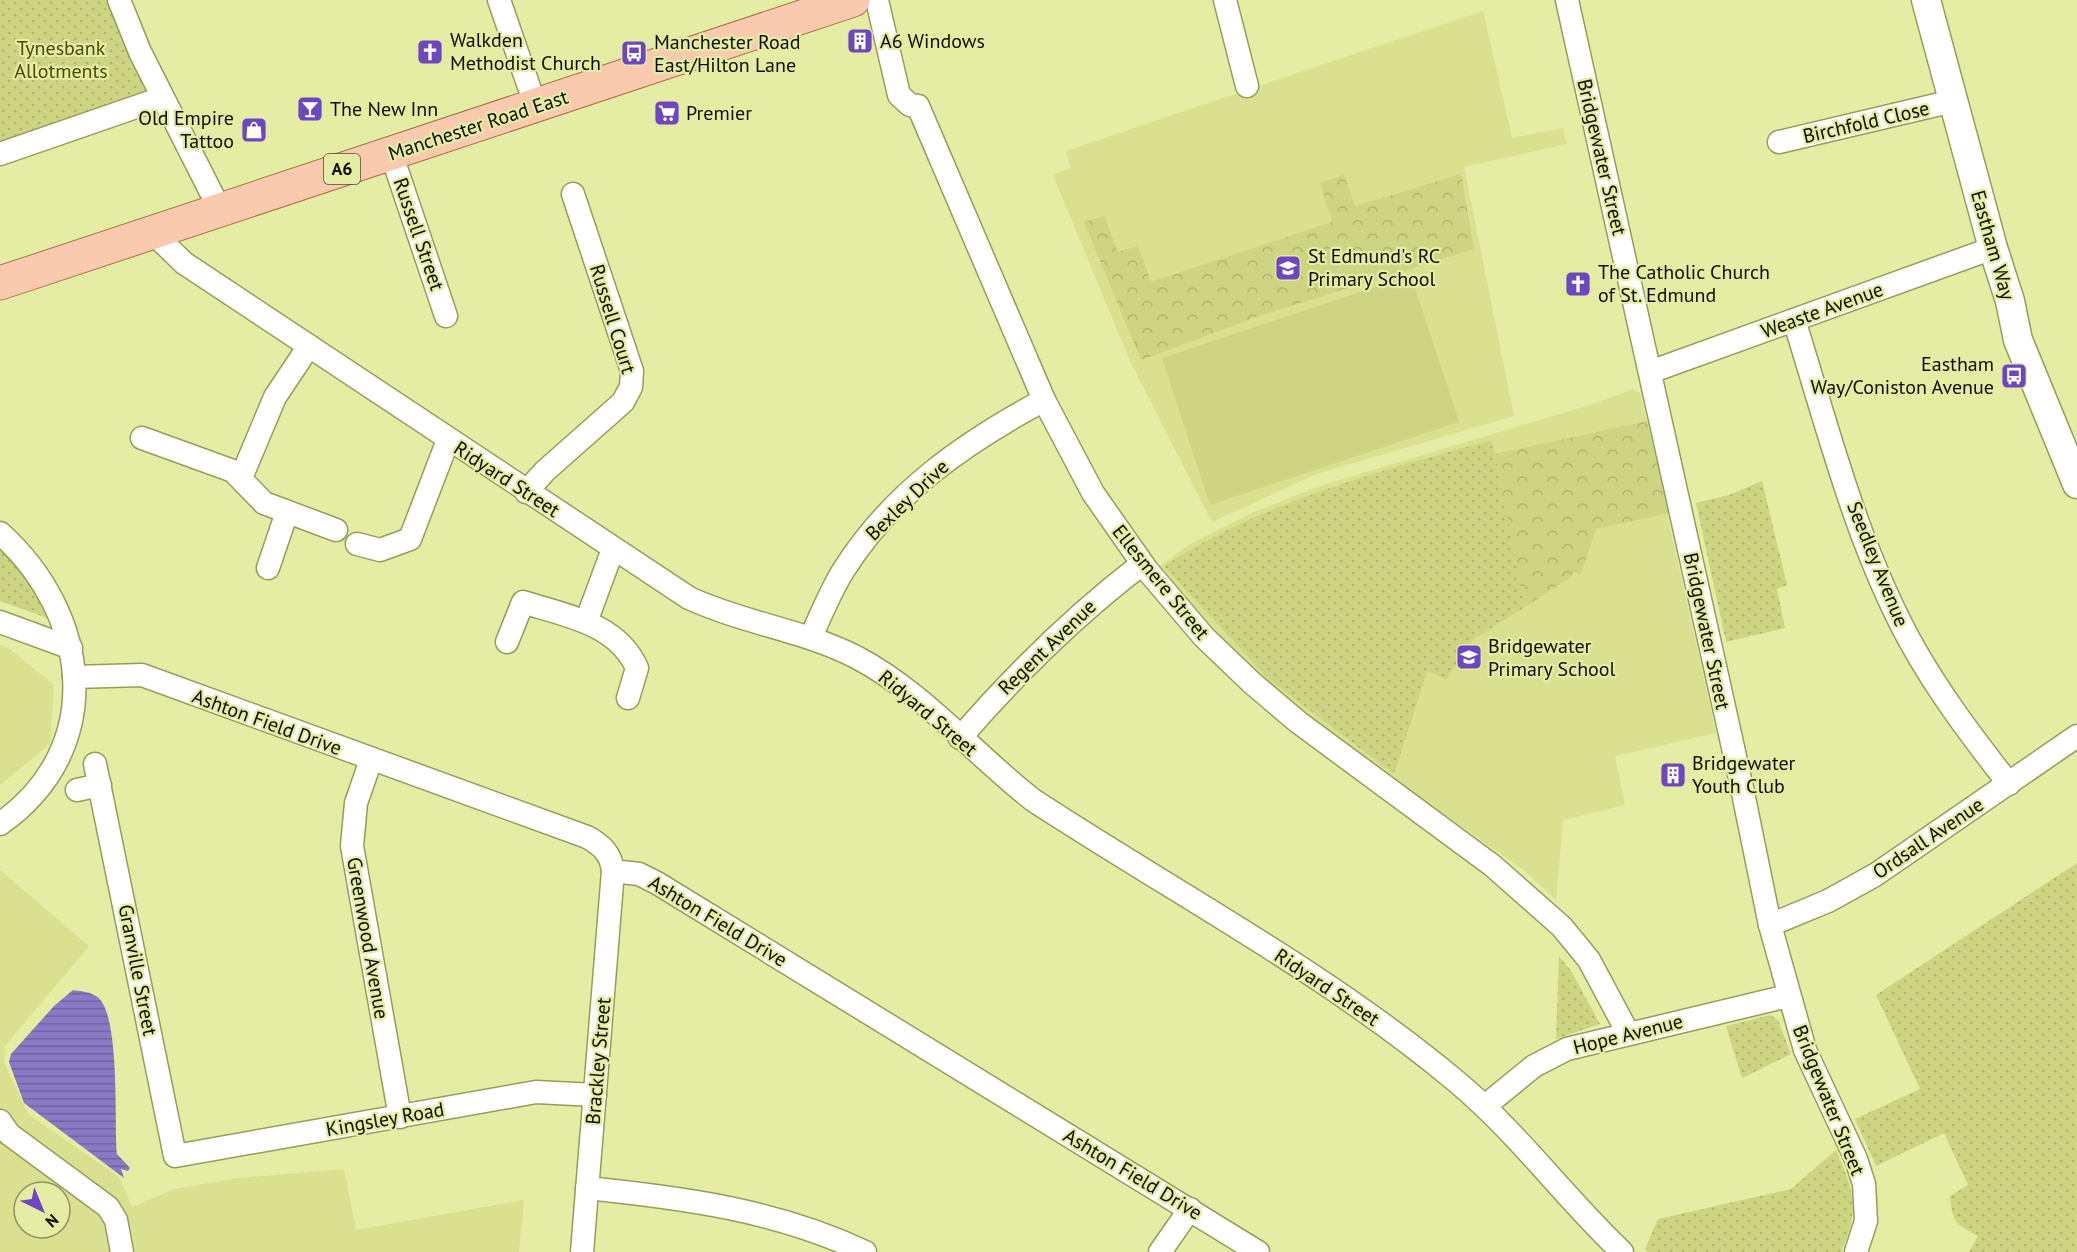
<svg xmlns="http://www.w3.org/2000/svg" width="2077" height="1252" viewBox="0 0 2077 1252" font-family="'PT Sans',sans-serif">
	<defs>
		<pattern id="grass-dots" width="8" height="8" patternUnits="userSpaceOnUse" patternTransform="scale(1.5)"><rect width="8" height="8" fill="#cdd582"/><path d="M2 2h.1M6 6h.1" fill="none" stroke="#afb66e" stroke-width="1.8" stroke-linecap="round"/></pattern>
		<pattern id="park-crowns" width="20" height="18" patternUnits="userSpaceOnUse" patternTransform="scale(1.5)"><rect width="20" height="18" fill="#cdd582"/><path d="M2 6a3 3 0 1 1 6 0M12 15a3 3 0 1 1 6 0" fill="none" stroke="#afb66e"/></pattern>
		<pattern id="water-rules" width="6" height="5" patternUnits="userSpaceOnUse" patternTransform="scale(1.5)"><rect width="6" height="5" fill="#8a7ac5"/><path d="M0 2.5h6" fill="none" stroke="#6f629e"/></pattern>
	</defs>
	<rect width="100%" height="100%" fill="#e5eca4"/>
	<!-- built -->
	<g fill="#d9e090" fill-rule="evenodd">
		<path d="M1483,11L1512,138L1563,128L1567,144L1464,167L1514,416L1316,474L1212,522L1130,361L1053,175L1071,168L1066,151Z"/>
		<path d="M1633,389L1640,393L1716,733L1615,756L1625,805L1563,820L1556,900L1525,871L1309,719L1261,680L1215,634L1160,566L1192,543L1252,513L1320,486L1593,404Z"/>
		<path d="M0,645L8,648L54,685L50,744L0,785Z"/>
		<path d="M0,870L89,946L5,1046L4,1062L28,1114L119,1177L132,1207L175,1189L238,1178L344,1169L356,1230L524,1200L519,1252H0ZM24,1192H60V1228H24Z"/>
	</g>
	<!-- grass -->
	<g fill="url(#grass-dots)">
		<path d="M0,0H109L148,93L0,144Z"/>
		<path d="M1492,440L1525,607L1474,639L1446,679L1427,671L1394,774L1267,678L1164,566C1264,501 1378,472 1492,440Z"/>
		<path d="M1762,481L1787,585L1777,589L1785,628L1726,642L1696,503L1729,495Z"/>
		<path d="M0,548L36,591L50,619L0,601Z"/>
		<path d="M2077,863V1252H1969L1978,1236C1955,1223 1953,1224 1950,1196L1968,1185L1944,1133L1876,1166L1855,1119L1920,1089L1876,995Z"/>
		<path d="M1559,956L1571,971L1600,1024L1556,1039Z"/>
		<path d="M1770,1015L1778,1020L1791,1054L1742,1078L1726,1026Z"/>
		<path d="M1836,1150C1854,1191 1860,1210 1841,1252H1649L1645,1249L1658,1219L1791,1189Z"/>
	</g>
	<!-- park -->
	<g fill="url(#park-crowns)">
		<path d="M1461,174L1474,249L1259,316L1141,360L1084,222L1104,216L1118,252L1138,246L1151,282L1332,222L1320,183L1344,175L1355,206Z"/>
		<path d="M1647,421L1669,513L1596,529L1581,575L1574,572L1570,578L1525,607L1495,454Z"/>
	</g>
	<!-- pitch -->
	<path fill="#cdd582" d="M1411,275L1459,422L1210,505L1162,358Z"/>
	<!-- water -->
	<path fill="url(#water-rules)" d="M73,990C80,991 90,992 96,996C121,1010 114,1126 117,1154L130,1168L128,1171L121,1169L124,1178L24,1103L9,1062L11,1054L54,1006Z"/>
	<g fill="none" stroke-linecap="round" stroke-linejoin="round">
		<defs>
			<g id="minor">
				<path d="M119,0L140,52L219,208"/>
				<path d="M499,0L536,107"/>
				<path d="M877,0L899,95L910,105L918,106L1044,400L1093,493L1147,570L1204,637L1252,683L1298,722L1493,866L1562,927L1589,960L1628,1033"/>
				<path d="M1225,0L1247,86"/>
				<path d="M1567,0L1742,788L1770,925L1805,1050L1856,1159L1864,1184L1866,1221L1856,1252"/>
				<path d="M1779,142L1953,101"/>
				<path d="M391,153L446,316"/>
				<path d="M0,154L162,98"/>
				<path d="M152,232L184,263L689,598C743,623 803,630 856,657C923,692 974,754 1033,800C1175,893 1327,973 1457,1082C1518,1133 1565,1198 1622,1252"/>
				<path d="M1794,320C1828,428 1856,542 1910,641C1938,692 1973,738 2009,784"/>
				<path d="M1650,372L1993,248"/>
				<path d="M142,438L233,471L264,503L336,530"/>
				<path d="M241,478L275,397L309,346"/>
				<path d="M526,492L545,471L623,402L631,387L632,371L573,194"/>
				<path d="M0,533C90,614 108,748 0,824"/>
				<path d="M357,544L380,550L410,539L448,440"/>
				<path d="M268,568L287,512"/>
				<path d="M0,622L71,648"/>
				<path d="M586,622L613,549"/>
				<path d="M811,637C821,615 830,592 843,571C892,493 964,443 1044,400"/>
				<path d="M507,642L523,602C566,616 617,623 637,668L628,698"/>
				<path d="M74,677L142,675L587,837C602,845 611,854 613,871L639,874L657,883L1258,1252"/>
				<path d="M960,738C1016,673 1074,616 1142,564"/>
				<path d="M371,760L356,803L352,846L400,1117"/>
				<path d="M95,764L175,1156L536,1092L595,1095"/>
				<path d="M77,790L100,785"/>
				<path d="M1770,925L1828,901L1875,875L2077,736"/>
				<path d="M1485,1106L1534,1066L1567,1049L1788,996"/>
				<path d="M0,1121L9,1134L108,1207L116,1220L122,1252"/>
				<path d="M587,1188C684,1198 776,1210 865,1252"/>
				<path d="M582,1252L613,871"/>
				<path d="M1160,1252L1190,1209"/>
			</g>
			<path id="tertiary" d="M1926,0L1993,248L2010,301L2018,340L2077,484"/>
			<path id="primary" d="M0,283L853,0"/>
		</defs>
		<!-- minor casing -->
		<use href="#minor" stroke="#979d58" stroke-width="25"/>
		<!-- tertiary casing -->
		<use href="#tertiary" stroke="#979d58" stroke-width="31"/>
		<!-- primary casing -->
		<use href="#primary" stroke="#a3714d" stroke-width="35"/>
		<!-- minor -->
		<use href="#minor" stroke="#fff" stroke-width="22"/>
		<!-- tertiary -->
		<use href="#tertiary" stroke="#fff" stroke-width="28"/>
		<!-- primary -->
		<use href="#primary" stroke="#f9caad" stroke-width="33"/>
	</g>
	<!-- icons -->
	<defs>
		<symbol id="building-square" viewBox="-11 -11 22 22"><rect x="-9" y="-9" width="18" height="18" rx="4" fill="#6c47bf" stroke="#e5eca4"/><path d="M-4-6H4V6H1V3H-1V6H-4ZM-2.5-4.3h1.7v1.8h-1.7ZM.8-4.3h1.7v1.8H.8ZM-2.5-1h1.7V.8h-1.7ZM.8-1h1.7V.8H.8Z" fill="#fff"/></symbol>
		<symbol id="church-square" viewBox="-11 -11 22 22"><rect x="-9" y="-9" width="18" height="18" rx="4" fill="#6c47bf" stroke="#e5eca4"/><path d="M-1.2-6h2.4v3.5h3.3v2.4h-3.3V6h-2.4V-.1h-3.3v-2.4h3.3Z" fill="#fff"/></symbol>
		<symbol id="bus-square" viewBox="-11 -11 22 22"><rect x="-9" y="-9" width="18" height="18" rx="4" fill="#6c47bf" stroke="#e5eca4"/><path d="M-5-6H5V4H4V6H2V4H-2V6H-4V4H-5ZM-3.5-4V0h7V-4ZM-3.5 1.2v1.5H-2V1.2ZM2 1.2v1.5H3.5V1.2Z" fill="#fff"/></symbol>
		<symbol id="bar-square" viewBox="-11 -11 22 22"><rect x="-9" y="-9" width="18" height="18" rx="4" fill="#6c47bf" stroke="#e5eca4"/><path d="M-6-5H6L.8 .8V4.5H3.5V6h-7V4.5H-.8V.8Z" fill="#fff"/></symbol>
		<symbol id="supermarket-square" viewBox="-11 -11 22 22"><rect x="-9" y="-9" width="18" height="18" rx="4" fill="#6c47bf" stroke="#e5eca4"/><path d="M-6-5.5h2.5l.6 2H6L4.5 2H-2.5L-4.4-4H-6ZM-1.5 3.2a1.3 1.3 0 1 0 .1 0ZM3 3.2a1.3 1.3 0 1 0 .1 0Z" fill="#fff"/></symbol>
		<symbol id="shop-square" viewBox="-11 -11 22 22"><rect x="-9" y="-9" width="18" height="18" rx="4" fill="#6c47bf" stroke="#e5eca4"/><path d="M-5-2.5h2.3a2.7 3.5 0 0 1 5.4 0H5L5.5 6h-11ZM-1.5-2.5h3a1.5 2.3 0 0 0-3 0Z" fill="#fff"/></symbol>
		<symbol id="school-square" viewBox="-11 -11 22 22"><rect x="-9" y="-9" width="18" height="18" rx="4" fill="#6c47bf" stroke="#e5eca4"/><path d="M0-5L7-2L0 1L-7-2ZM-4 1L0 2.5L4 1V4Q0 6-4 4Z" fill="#fff"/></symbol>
	</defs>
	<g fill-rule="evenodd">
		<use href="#building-square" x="845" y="26" width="30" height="30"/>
		<use href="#church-square" x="415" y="37" width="30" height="30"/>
		<use href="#bus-square" x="619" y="38" width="30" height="30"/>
		<use href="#bar-square" x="295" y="94" width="30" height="30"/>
		<use href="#supermarket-square" x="652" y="98" width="30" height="30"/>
		<use href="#shop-square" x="239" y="115" width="30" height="30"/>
		<use href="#school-square" x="1273" y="253" width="30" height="30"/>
		<use href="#church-square" x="1563" y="269" width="30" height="30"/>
		<use href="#bus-square" x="1999" y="361" width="30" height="30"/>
		<use href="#school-square" x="1454" y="642" width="30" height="30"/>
		<use href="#building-square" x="1658" y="760" width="30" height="30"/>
	</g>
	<g text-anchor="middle" stroke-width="4.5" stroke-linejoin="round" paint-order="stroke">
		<!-- shield labels -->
		<rect fill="#e5eca4" stroke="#4d5031" stroke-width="1.5" x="324" y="154" width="36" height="30" rx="4.5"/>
		<g font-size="18" font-weight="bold" fill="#0c0d00">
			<text x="342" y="175">A6</text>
		</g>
		<!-- poi labels -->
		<g font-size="20" fill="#0c0d00" stroke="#e5eca4" text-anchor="start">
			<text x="450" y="47">Walkden<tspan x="450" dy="23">Methodist Church</tspan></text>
			<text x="880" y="48">A6 Windows</text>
			<text x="654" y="49">Manchester Road<tspan x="654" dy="23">East/Hilton Lane</tspan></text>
			<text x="330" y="116">The New Inn</text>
			<text x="686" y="120">Premier</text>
			<text x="234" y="125" text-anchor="end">Old Empire<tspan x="234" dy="23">Tattoo</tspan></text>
			<text x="1308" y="263">St Edmund's RC<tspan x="1308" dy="23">Primary School</tspan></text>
			<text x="1598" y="279">The Catholic Church<tspan x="1598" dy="23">of St. Edmund</tspan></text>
			<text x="1994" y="371" text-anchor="end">Eastham<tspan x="1994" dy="23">Way/Coniston Avenue</tspan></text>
			<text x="1488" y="653">Bridgewater<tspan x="1488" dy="23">Primary School</tspan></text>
			<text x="1692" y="770">Bridgewater<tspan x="1692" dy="23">Youth Club</tspan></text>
		</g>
		<!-- park labels -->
		<g font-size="20" fill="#474b05" stroke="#e5eca4">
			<text x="61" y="55">Tynesbank<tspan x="61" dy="23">Allotments</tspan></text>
		</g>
		<!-- street labels -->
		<g font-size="20" fill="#0c0d00" stroke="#e5eca4">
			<text transform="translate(1866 122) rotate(-13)" y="7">Birchfold Close</text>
			<text transform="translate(478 125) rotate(-18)" y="7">Manchester Road East</text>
			<text transform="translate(1602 157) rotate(77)" y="7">Bridgewater Street</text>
			<text transform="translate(419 234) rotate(71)" y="7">Russell Street</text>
			<text transform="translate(1993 245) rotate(74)" y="7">Eastham Way</text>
			<text transform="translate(1822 310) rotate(-20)" y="7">Weaste Avenue</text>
			<text transform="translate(613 319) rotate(73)" y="7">Russell Court</text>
			<text transform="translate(507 479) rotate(33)" y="7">Ridyard Street</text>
			<text transform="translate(907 500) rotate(-44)" y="7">Bexley Drive</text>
			<text transform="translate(1878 564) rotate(68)" y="7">Seedley Avenue</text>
			<text transform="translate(1161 582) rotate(51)" y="7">Ellesmere Street</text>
			<text transform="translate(1707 631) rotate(78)" y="7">Bridgewater Street</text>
			<text transform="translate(1047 647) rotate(-44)" y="7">Regent Avenue</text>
			<text transform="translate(928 713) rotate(40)" y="7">Ridyard Street</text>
			<text transform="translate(267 722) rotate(20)" y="7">Ashton Field Drive</text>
			<text transform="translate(1928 838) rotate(-34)" y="7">Ordsall Avenue</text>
			<text transform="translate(718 921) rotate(31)" y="7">Ashton Field Drive</text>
			<text transform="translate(368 938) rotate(80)" y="7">Greenwood Avenue</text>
			<text transform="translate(138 970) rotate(79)" y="7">Granville Street</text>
			<text transform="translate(1327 987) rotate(34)" y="7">Ridyard Street</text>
			<text transform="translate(1628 1034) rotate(-14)" y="7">Hope Avenue</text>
			<text transform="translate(598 1061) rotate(-85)" y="7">Brackley Street</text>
			<text transform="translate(1829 1100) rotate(68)" y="7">Bridgewater Street</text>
			<text transform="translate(385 1119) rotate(-10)" y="7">Kingsley Road</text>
			<text transform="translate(1133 1174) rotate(31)" y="7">Ashton Field Drive</text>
		</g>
	</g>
	<!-- north arrow -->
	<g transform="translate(42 1210) rotate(137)"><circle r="28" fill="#e5eca4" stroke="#8e9362" stroke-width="1.5"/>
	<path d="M0-4.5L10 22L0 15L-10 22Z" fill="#6c47bf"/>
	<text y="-9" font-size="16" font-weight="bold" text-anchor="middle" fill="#0c0d00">N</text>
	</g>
</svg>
